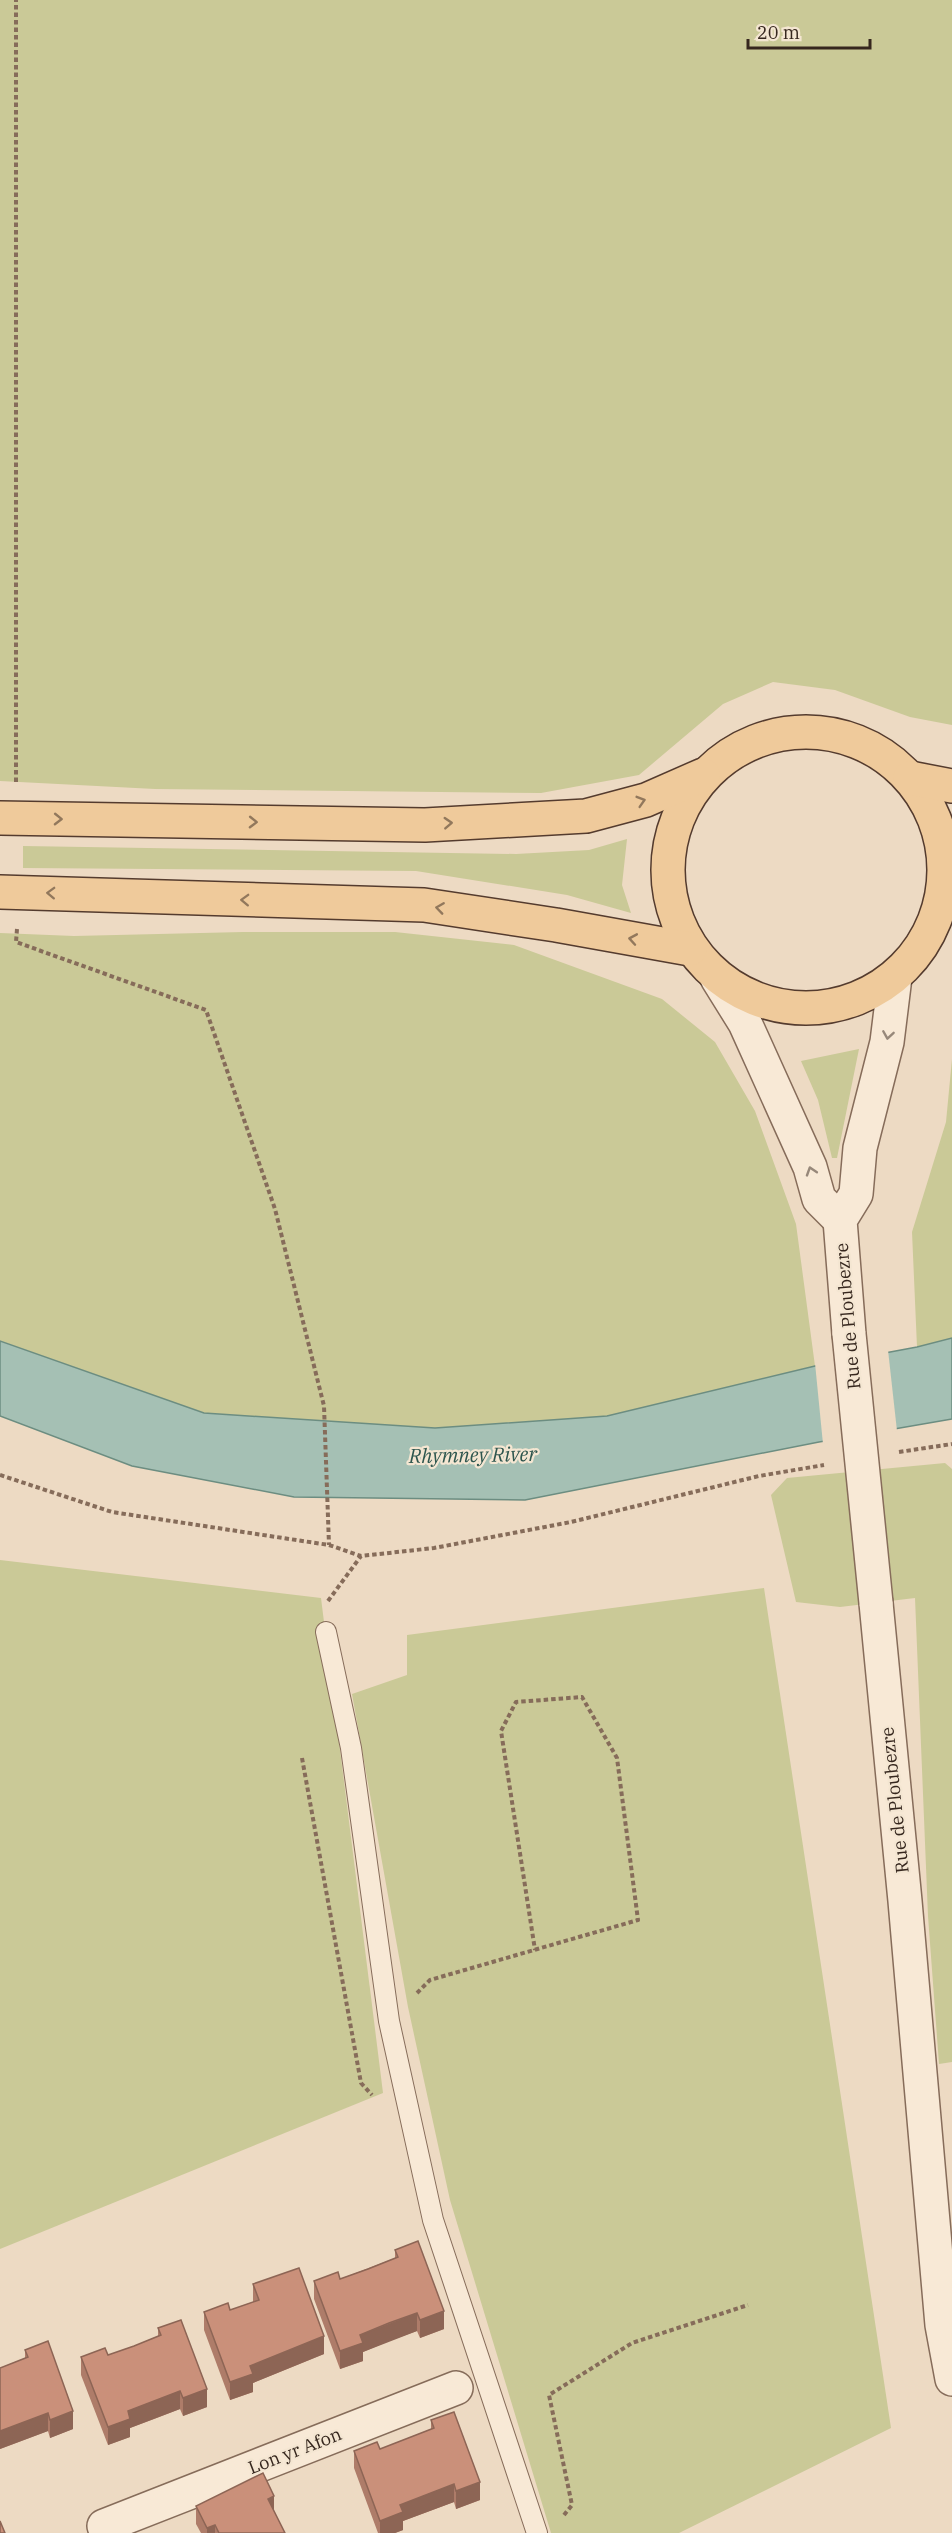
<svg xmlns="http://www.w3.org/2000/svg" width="952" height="2533" viewBox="0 0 952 2533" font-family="'IBM Plex Serif',serif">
	<rect width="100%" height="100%" fill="#eddac3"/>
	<!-- green -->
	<g fill="#cac997">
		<path d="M0,0H952V725L910,717L835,690L773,682L723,704L639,775L541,793L155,789L0,781Z"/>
		<path d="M627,839L622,885L631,913L567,895L416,871L23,868V846L516,854L589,850Z"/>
		<path d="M243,932H395L514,945L662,999L715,1042L755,1111L796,1224L815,1366L607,1416L435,1428L204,1413L0,1341V933L74,936Z"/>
		<path d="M859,1049L837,1158H832L818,1100L801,1061Z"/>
		<path d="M952,1059V1338L917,1347L912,1232L946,1122Z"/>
		<path d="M945,1463L952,1469V2062L939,2064L928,1916L915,1598L840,1607L796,1602L771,1495L787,1478Z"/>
		<path d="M0,1560L321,1598L383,2093L0,2249Z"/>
		<path d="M764,1588L891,2428L679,2533H551L450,2200L408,2007L352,1694L407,1675V1635Z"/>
	</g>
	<!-- water -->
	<path fill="#a5c0b4" stroke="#6c8d81" stroke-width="1.5" d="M952,1338V1419L819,1442L525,1500L294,1497L132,1466L0,1416V1341L204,1413L435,1428L607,1416L815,1366L917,1347Z"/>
	<!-- pier -->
	<path fill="#eddac3" d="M888,1350L897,1431L823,1444L815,1363Z"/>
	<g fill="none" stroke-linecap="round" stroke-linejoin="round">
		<defs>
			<path id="service" d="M326,1632L351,1748L389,2021L433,2220L537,2533"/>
			<path id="minor" d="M104,2526L456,2388"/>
			<g id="tertiary">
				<path d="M717,978L745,1023L810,1167L819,1199L840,1220"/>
				<path d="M849,1334L840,1220L856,1194L860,1148L887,1042L895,977"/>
				<path d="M876,1603L905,1901L942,2325L952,2379"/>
			</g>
			<g id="primary">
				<circle cx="806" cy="870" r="138"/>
				<path d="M910,778L952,786"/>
				<path d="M0,818L425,825L586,816L646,800L703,775"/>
				<path d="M0,892L424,905L556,925L690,949"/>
			</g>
		</defs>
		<!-- service casing -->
		<use href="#service" stroke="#866c5a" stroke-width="22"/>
		<!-- minor casing -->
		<use href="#minor" stroke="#866c5a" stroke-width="36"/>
		<!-- tertiary casing -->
		<use href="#tertiary" stroke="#866c5a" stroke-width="36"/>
		<!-- primary casing -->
		<use href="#primary" stroke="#543b2e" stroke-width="36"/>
		<!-- path -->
		<g stroke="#866c5a" stroke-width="4" stroke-dasharray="4.5 3" stroke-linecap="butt">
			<path d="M16,782V0"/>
			<path d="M17,929L16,942L206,1010L275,1209L324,1406L329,1545"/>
			<path d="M899,1452L952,1444"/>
			<path d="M0,1475L112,1512L329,1545L361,1556L434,1548L571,1522L759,1476L824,1465"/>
			<path d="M328,1601L361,1556"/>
			<path d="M302,1758L361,2083L372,2095"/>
			<path d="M417,1993L430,1980L638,1920L617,1758L582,1697L516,1702L501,1731L535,1950"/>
			<path d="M564,2515L572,2505L549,2395L632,2343L748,2305"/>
		</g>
		<!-- service -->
		<use href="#service" stroke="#f8e9d6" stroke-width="20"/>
		<!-- minor -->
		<use href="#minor" stroke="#f8e9d6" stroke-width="33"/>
		<!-- tertiary -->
		<use href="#tertiary" stroke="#f8e9d6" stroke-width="33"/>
		<!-- primary -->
		<use href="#primary" stroke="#efca9b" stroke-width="33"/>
		<defs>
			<path id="tertiary-bridge" d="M849,1334L876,1603"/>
		</defs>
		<!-- tertiary-bridge casing -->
		<use href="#tertiary-bridge" stroke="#866c5a" stroke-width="36" stroke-linecap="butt"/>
		<!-- tertiary-bridge -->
		<use href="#tertiary-bridge" stroke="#f8e9d6" stroke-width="33"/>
	</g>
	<!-- wall -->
	<g fill="#ae7c69">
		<path d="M395,2250L444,2329L420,2338L417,2331L389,2341L363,2352V2361L340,2369L314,2299V2281L340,2279L395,2258Z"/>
		<path d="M253,2284L324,2354L253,2383V2392L230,2400L204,2330V2312L230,2310L253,2302Z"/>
		<path d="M158,2328L207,2407L183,2416L180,2409L154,2419L130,2428V2437L108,2445L81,2375V2357L108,2355L134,2346L158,2336Z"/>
		<path d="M25,2350L73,2429L50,2438L48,2431L0,2449V2368L25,2358Z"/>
		<path d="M431,2420L480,2500L456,2509L454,2502L403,2521V2530L395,2533H378L354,2468V2451L380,2449L431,2429Z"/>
		<path d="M196,2506L274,2511L285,2533H201L196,2524Z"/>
	</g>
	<!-- shaded-wall -->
	<g fill="#8d6555">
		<path d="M444,2311V2329L420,2338V2320Z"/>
		<path d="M417,2313V2331L363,2352V2361L340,2369V2351L360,2335Z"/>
		<path d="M324,2336V2354L253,2383V2392L230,2400V2382L250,2366Z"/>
		<path d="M207,2389V2407L183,2416V2398Z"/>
		<path d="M180,2391V2409L130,2428V2437L108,2445V2427L128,2411Z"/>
		<path d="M73,2411V2429L50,2438V2420Z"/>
		<path d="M48,2413V2431L0,2449V2431Z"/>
		<path d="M480,2482V2500L456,2509V2491Z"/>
		<path d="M454,2484V2502L403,2521V2530L395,2533H380V2521L400,2505Z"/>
		<path d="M274,2496V2514L268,2499Z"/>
		<path d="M215,2525V2533H207V2528Z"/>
	</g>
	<!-- building -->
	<g fill="#ca907a" stroke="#8d6555" stroke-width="1.5">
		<path d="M418,2241L444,2311L420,2320L417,2313L389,2323L360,2335L363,2343L340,2351L314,2281L338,2272L340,2279L368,2269L398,2257L395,2250Z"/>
		<path d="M299,2268L324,2336L250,2366L253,2374L230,2382L204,2312L228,2303L230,2310L259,2300L253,2284Z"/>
		<path d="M181,2320L207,2389L183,2398L180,2391L128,2411L130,2419L108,2427L81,2357L105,2348L108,2355L134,2346L161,2335L158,2328Z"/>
		<path d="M48,2341L73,2411L50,2420L48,2413L0,2431V2368L28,2357L25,2350Z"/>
		<path d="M454,2412L480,2482L456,2491L454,2484L400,2505L403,2512L380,2521L354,2451L377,2442L380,2449L434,2428L431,2420Z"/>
		<path d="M263,2473L274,2496L268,2499L285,2533H219L215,2525L207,2528L196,2506Z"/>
		<path d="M0,2521L5,2533H0Z"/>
	</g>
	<!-- one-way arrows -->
	<defs><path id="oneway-chevron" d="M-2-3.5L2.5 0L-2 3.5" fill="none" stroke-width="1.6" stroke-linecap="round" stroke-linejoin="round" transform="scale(1.5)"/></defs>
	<g stroke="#92785c">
		<use href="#oneway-chevron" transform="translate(641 801) rotate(-17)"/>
		<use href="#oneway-chevron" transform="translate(58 819) rotate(1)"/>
		<use href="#oneway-chevron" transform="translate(253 822) rotate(1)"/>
		<use href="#oneway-chevron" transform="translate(448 823) rotate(-3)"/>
		<use href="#oneway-chevron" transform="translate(51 893) rotate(-178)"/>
		<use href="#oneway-chevron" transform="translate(245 900) rotate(-178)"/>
		<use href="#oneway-chevron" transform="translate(440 908) rotate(-172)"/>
		<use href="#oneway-chevron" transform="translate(633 939) rotate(-170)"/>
	</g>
	<g stroke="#97887a">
		<use href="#oneway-chevron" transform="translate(888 1035) rotate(99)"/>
		<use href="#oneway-chevron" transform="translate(811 1171) rotate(-108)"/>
	</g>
	<g text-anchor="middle" stroke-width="4.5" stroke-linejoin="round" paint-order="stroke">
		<!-- street labels -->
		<g font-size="18" fill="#36271e" stroke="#f4e6d2">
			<text transform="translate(848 1316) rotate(-95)" y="6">Rue de Ploubezre</text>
			<text transform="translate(895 1800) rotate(-96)" y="6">Rue de Ploubezre</text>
			<text transform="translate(295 2451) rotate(-21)" y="6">Lon yr Afon</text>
		</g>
		<!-- water labels -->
		<g font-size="20" font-style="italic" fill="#2e564e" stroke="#f4e6d2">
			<text transform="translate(473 1455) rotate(-1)" y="7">Rhymney River</text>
		</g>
	</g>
	<!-- scale -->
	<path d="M748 39v9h122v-9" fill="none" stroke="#36271e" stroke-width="3"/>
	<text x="757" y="39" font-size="18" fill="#36271e" stroke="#f4e6d2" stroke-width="4.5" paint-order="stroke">20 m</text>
</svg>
